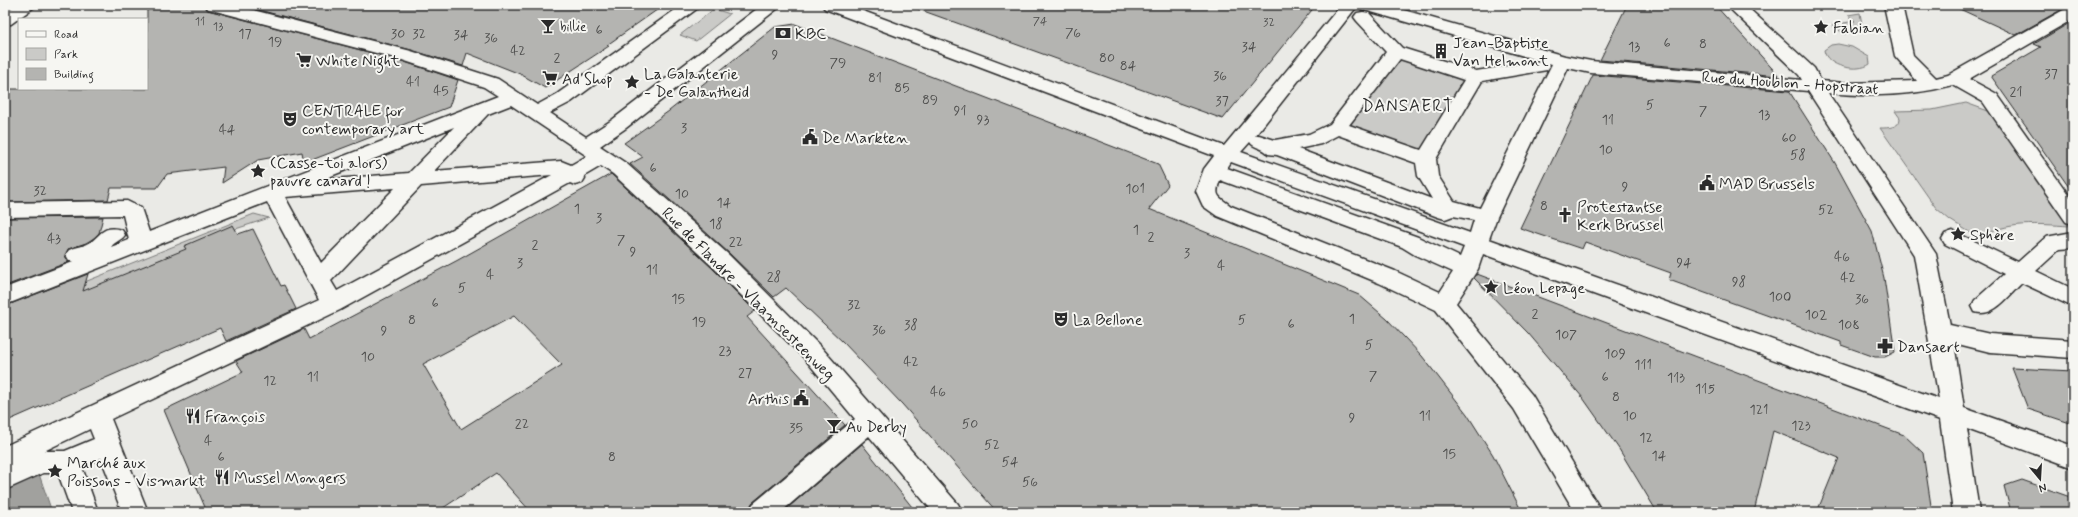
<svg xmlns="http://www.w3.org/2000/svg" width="2078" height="517" viewBox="0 0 2078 517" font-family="Mynerve,sans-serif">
	<rect width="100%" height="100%" fill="#eaeae6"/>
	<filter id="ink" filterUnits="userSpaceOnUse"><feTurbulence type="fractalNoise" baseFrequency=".025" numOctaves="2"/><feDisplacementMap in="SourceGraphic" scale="8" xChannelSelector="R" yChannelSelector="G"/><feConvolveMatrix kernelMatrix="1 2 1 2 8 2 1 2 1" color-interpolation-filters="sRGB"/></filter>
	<g filter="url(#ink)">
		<!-- green -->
		<g fill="#cacac7" stroke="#7a7a79">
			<path d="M714,9L730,14L696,41L680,35Z"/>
			<path d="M1860,13L1863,30L1844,34L1832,25L1855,21L1848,15Z"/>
			<path d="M1838,44L1852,47L1869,57L1870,64C1858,73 1826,67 1824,50L1831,45Z"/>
			<path d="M1396,54L1470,78L1425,151L1348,125Z"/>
			<path d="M1966,103L1991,112L2069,226C2039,224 2005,221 1979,238L1950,220L1936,208L1880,128C1888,128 1900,128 1900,118L1895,111L1932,110Z"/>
			<path d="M254,214L269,218L184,246L187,251L166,257L92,291L5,314Z"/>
		</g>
		<!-- water -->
		<path fill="#a1a19e" stroke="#727270" d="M39,474L52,512H5V491Z"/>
		<!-- building -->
		<g fill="#b4b4b1" stroke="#2b2b2b" fill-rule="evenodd">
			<path d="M147,5H204L208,10L399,60L458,80L449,107L304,163L302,152L258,160L222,183L224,167L167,174L157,188H111L108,200L5,202V89H147Z"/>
			<path d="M240,5H664L607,45L609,46L545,88L520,74L467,53L463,66L411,50Z"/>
			<path d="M918,5H1316L1223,119L918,9Z"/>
			<path d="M1627,5H1715L1779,76L1600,60Z"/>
			<path d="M1951,5H2073V6L2066,7L2016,35Z"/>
			<path d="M2073,21V193L1991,76L2041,47L2034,44Z"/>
			<path d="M795,24L1158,164L1168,185L1149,209L1359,295L1387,319L1422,356L1467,414L1493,455L1522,512H997L902,404L843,342L786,288L774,297L730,254L630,164L643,157L624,143L669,111L775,27Z"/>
			<path d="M1593,75L1789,91L1835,163L1872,231L1884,278L1895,352L1885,357H1875L1841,345V342L1669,280L1671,273L1585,242L1582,249L1520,228Z"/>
			<path d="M611,174L712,268L755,311L747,317L845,425L752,503L748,512H531L496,473L437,512H207L164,410L241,373L243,372L236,361L304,329L309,339L458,260ZM514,316L562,365L461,429L423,364Z"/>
			<path d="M103,217L99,233L94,238L86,243L68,249L65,256L69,262L5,286V218Z"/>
			<path d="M233,225L238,234L253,229L281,286L284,285L296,309L226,341L220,328L5,422V306L88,274L83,291L186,249L184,246Z"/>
			<path d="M1477,274L1904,435L1923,453L1932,512H1817L1839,458L1773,431L1754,512H1657L1619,449L1583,398L1528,333L1474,278Z"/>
			<path d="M2012,368L2073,371V424L2028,409Z"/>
			<path d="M862,444L916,512H783Z"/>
			<path d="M2022,480L2073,498V512H2011L2004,486Z"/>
		</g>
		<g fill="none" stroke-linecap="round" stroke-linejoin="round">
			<defs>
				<g id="minor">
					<path d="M16,5H37L11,24L5,25V12Z"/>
					<path d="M205,5H234L411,51L498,79L537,105L557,94L682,5H702L571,102L550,113L586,137L612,120L762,5H782L626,128L600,146L627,164L729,255L821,347L958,504L962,512H933L869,436L781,512H749L753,504L855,419L805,359L713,267L613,174L601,166L584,176L585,178L582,183L575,185L570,183L340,310L111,419L148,512H122L101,458L82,467L98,512H72L58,473H43L5,490V446L319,300L267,202L5,305V288L73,262L69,260L66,255L69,250C76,247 86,246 91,242C102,233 104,225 122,230L125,235C121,241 115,241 111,247L129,240L123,215L5,217V203L127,201L141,208L149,232L498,96L484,87L399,59L208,9ZM511,105L587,156L571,165L561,161L434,171L488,114ZM454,127L409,173L321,180ZM552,175L337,291L331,281L421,186ZM395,188L321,263L285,197ZM90,429L94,439L65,451H44Z"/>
					<path d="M822,5H847L1224,146L1341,5H1386L1565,56L1591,61L1802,80L1799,75L1726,5H1745L1814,68L1821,81L1845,83L1917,81L1895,56L1884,5H1902L1913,55L1936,78L1948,75L2067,8L2073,7V19L1969,79L1997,94L2073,201V224L2066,222L1983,102L1953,85C1913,96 1869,97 1828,93L1936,254L1950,325L1990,334L2073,340V358L1990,352L1954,343L1964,408L2073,446V468L1967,429L1979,512H1953L1940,420L1483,254L1478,269L1456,303L1532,395L1602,512H1575L1514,409L1436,310L1379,283L1217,216L1203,206L1196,191L1204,169L1214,156L825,9ZM1358,5L1361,9L1541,61L1476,71L1402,48L1369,13L1363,12L1357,13L1354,17L1357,21L1386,52L1330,124L1309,134L1275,140L1259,135L1255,136ZM1400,59L1464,80L1421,150L1349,125ZM1548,63L1552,64L1480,208L1454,201L1438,176L1436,159L1482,81L1547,70L1550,66ZM1568,68L1591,73L1808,91L1914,255L1939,399L1489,239L1497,217ZM1338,135L1416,163L1418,176L1432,199L1298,149L1321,144ZM1250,142C1254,149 1264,147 1268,154L1277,155L1438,217L1445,219L1453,216L1474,220L1470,233L1241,152ZM1231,162L1464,247L1460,257L1418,237L1227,168ZM1220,180L1402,247L1415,255L1453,272L1440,292L1395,271L1231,206C1218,196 1214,197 1220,180Z"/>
					<path d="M1953,231L2018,262L2046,237L2073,232V248L2060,249L2036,271L2073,289V307L2022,283C2009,295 1994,318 1975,312L1972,306L1975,300L2004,274L1945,244L1942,239L1945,234Z"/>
				</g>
			</defs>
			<!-- minor casing -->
			<use href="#minor" stroke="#2b2b2b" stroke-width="3"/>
			<!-- minor -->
			<use href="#minor" fill="#f6f6f2" fill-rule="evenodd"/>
		</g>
	</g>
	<!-- icons -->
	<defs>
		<symbol id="bar-bare" viewBox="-9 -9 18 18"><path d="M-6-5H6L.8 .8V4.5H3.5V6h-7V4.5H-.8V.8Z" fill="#2b2b2b" stroke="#f6f6f2" stroke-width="2.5" paint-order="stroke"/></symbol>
		<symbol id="sight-bare" viewBox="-9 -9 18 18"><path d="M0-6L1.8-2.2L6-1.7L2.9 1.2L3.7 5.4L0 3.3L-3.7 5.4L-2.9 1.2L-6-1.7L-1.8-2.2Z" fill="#2b2b2b" stroke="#f6f6f2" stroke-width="2.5" paint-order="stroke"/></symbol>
		<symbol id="bank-bare" viewBox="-9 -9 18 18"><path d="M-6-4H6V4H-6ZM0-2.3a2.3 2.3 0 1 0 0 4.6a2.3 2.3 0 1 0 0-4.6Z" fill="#2b2b2b" stroke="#f6f6f2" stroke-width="2.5" paint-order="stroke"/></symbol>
		<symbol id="building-bare" viewBox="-9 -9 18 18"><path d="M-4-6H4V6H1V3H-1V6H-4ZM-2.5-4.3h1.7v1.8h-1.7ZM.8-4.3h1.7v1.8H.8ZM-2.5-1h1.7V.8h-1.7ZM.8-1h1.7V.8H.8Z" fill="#2b2b2b" stroke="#f6f6f2" stroke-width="2.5" paint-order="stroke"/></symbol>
		<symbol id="supermarket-bare" viewBox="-9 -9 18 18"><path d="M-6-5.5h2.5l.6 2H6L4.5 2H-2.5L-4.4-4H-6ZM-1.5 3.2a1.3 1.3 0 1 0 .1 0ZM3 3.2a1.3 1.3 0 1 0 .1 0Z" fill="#2b2b2b" stroke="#f6f6f2" stroke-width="2.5" paint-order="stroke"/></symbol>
		<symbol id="theatre-bare" viewBox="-9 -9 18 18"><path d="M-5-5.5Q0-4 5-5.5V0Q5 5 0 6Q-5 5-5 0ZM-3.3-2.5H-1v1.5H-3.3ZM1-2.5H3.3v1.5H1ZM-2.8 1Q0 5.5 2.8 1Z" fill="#2b2b2b" stroke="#f6f6f2" stroke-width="2.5" paint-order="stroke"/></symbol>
		<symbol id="civic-bare" viewBox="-9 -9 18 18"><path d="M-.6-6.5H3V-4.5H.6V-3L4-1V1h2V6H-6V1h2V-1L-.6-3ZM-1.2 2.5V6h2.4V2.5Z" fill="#2b2b2b" stroke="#f6f6f2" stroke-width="2.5" paint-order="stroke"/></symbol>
		<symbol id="church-bare" viewBox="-9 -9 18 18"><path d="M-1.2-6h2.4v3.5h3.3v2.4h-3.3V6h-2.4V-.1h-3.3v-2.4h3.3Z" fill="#2b2b2b" stroke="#f6f6f2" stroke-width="2.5" paint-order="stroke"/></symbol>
		<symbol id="pharmacy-bare" viewBox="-9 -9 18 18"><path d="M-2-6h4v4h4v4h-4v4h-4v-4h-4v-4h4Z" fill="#2b2b2b" stroke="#f6f6f2" stroke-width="2.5" paint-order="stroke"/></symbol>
		<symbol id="restaurant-bare" viewBox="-9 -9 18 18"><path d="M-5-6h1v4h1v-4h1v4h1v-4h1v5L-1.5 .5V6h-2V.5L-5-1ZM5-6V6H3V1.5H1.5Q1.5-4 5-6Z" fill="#2b2b2b" stroke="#f6f6f2" stroke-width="2.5" paint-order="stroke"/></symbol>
	</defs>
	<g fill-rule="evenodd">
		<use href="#bar-bare" x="537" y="15" width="22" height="22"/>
		<use href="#sight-bare" x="1810" y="16" width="22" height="22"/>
		<use href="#bank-bare" x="772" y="22" width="22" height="22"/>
		<use href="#building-bare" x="1430" y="40" width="22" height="22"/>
		<use href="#supermarket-bare" x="293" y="49" width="22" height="22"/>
		<use href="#supermarket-bare" x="539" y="67" width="22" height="22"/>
		<use href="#sight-bare" x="621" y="71" width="22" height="22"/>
		<use href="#theatre-bare" x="279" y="108" width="22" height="22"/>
		<use href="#civic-bare" x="799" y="126" width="22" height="22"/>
		<use href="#sight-bare" x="247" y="160" width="22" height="22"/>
		<use href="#civic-bare" x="1696" y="172" width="22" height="22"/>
		<use href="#church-bare" x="1554" y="204" width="22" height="22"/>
		<use href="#sight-bare" x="1947" y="223" width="22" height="22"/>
		<use href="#sight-bare" x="1480" y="276" width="22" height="22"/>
		<use href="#theatre-bare" x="1050" y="308" width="22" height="22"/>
		<use href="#pharmacy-bare" x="1874" y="335" width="22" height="22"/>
		<use href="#civic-bare" x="790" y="387" width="22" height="22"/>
		<use href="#restaurant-bare" x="182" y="405" width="22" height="22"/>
		<use href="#bar-bare" x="823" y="415" width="22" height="22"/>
		<use href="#sight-bare" x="44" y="460" width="22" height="22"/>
		<use href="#restaurant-bare" x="211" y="466" width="22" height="22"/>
	</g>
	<g text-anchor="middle" stroke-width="4" stroke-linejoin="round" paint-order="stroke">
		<!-- far-number labels -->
		<g font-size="12" fill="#4d4d4c">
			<text x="200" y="25">11</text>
			<text x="1040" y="25">74</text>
			<text x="1269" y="26">32</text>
			<text x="218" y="30">13</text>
		</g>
		<!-- far-poi labels -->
		<g font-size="13" fill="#2b2b2b" stroke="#f6f6f2" text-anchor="start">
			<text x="560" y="31">billie</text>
		</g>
		<!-- number labels -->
		<g font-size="14" fill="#4d4d4c">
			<text x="599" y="34">6</text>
			<text x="1073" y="37">76</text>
			<text x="245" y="38">17</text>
			<text x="398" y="38">30</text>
			<text x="419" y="38">32</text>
			<text x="461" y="39">34</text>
			<text x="491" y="42">36</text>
			<text x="275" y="46">19</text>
			<text x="1667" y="47">6</text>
			<text x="1703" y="48">8</text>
			<text x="1249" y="51">34</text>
			<text x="1634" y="51">13</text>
			<text x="518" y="55">42</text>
			<text x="775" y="59">9</text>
			<text x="557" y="62">2</text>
			<text x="1107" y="62">80</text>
			<text x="838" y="67">79</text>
			<text x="1128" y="70">84</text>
			<text x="2051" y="78">37</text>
			<text x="1220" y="80">36</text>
			<text x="875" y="82">81</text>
			<text x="413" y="86">41</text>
			<text x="902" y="92">85</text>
			<text x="441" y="95">45</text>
			<text x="2016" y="96">21</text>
			<text x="930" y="104">89</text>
			<text x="1222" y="105">37</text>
			<text x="1650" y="109">5</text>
			<text x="960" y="115">91</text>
			<text x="1703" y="115">7</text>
			<text x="1764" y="119">13</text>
			<text x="983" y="124">93</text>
			<text x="1608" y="124">11</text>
			<text x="684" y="132">3</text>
			<text x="227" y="134">44</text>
			<text x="1789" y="142">60</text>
			<text x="1606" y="154">10</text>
			<text x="1798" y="159">58</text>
			<text x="653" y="172">6</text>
			<text x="1625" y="191">9</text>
			<text x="1135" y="193">101</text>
			<text x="40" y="195">32</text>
			<text x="682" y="198">10</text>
			<text x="724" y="207">14</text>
			<text x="1544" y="210">8</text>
			<text x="577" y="213">1</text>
			<text x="1826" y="214">52</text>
			<text x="599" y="222">3</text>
			<text x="716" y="228">18</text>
			<text x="1136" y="234">1</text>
			<text x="1151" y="241">2</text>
			<text x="54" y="243">43</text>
			<text x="621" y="244">7</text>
			<text x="736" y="246">22</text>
			<text x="535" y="249">2</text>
			<text x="633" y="256">9</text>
			<text x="1187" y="257">3</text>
			<text x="1842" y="261">46</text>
			<text x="520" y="267">3</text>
			<text x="1684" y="267">94</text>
			<text x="1221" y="270">4</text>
			<text x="652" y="274">11</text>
			<text x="490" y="279">4</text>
			<text x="774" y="281">28</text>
			<text x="1848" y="282">42</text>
			<text x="1739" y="286">98</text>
			<text x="462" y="292">5</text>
			<text x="1780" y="301">100</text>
			<text x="678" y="303">15</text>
			<text x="1862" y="303">36</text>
			<text x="435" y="307">6</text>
			<text x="854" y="309">32</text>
			<text x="1535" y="318">2</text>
			<text x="1816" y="319">102</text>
			<text x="1352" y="323">1</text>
			<text x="412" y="324">8</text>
			<text x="1242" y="324">5</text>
			<text x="699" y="326">19</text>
			<text x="1291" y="328">6</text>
			<text x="911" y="329">38</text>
			<text x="1849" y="329">108</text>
			<text x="879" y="334">36</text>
			<text x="384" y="335">9</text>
			<text x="1566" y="339">107</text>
			<text x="1369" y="349">5</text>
			<text x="725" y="355">23</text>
			<text x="1615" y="358">109</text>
			<text x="368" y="361">10</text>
			<text x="911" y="366">42</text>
			<text x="1643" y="369">111</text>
			<text x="745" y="377">27</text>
			<text x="1373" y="380">7</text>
			<text x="313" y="381">11</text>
			<text x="1605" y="381">6</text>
			<text x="1676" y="382">113</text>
			<text x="270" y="385">12</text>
			<text x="1705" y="393">115</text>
			<text x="938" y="396">46</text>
			<text x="1616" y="401">8</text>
			<text x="1759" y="414">121</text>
			<text x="1425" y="420">11</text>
			<text x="1630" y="420">10</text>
			<text x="1352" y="422">9</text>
			<text x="522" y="428">22</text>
			<text x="970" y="428">50</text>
			<text x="1801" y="430">123</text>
			<text x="796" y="432">35</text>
			<text x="1646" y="442">12</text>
			<text x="208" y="445">4</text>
			<text x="992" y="449">52</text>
			<text x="1449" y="458">15</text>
			<text x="1659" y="460">14</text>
			<text x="221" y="461">6</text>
			<text x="612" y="461">8</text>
			<text x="1010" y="466">54</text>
			<text x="1030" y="486">56</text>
		</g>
		<!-- poi labels -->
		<g font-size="16" fill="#2b2b2b" stroke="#f6f6f2" text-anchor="start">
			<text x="1833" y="33">Fabian</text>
			<text x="795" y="39">KBC</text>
			<text x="1453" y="48">Jean-Baptiste<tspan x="1453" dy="18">Van Helmont</tspan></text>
			<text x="316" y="66">White Night</text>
			<text x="644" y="79">La Galanterie<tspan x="644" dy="18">- De Galantheid</tspan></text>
			<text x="562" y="84">Ad Shop</text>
			<text x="302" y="116">CENTRALE for<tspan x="302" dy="18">contemporary art</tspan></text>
			<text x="822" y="143">De Markten</text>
			<text x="270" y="168">(Casse-toi alors)<tspan x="270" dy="18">pauvre canard !</tspan></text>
			<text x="1719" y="189">MAD Brussels</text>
			<text x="1577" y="212">Protestantse<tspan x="1577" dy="18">Kerk Brussel</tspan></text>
			<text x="1970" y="240">Sphère</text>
			<text x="1503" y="293">Léon Lepage</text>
			<text x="1073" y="325">La Bellone</text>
			<text x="1897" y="352">Dansaert</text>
			<text x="789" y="404" text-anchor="end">Arthis</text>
			<text x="205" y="422">François</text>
			<text x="846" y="432">Au Derby</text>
			<text x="67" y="468">Marché aux<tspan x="67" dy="18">Poissons - Vismarkt</tspan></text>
			<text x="234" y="483">Mussel Mongers</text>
		</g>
		<!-- street labels -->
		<g font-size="16" fill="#2b2b2b" stroke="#f6f6f2">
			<text transform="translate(1790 82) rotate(4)" y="6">Rue du Houblon - Hopstraat</text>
			<text transform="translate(749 293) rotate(45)" y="6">Rue de Flandre - Vlaamsesteenweg</text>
		</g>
		<!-- neighbourhood labels -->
		<g font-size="17" letter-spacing="1" fill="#2b2b2b" stroke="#f6f6f2">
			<text x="1408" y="111">DANSAERT</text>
		</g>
	</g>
	<!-- margin -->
	<rect width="2078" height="517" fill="none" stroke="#f6f6f2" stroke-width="20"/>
	<rect x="10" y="10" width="2058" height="497" fill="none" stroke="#2b2b2b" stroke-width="1.5" filter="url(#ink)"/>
	<!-- legend -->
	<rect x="18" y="18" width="130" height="72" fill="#f6f6f2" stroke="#a5a5a2"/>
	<rect x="26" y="31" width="20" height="6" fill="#f6f6f2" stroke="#a5a5a2"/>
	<text x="54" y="38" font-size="12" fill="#2b2b2b">Road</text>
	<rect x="26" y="48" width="20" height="12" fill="#cacac7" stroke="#a5a5a2"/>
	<text x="54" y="58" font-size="12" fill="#2b2b2b">Park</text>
	<rect x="26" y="68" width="20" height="12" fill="#b4b4b1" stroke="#a5a5a2"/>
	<text x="54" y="78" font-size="12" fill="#2b2b2b">Building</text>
	<!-- north arrow -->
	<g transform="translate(2040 479) rotate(162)" stroke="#f6f6f2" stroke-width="3" paint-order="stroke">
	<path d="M0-3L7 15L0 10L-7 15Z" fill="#2b2b2b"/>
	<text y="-6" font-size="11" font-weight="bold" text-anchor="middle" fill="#2b2b2b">N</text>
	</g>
</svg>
